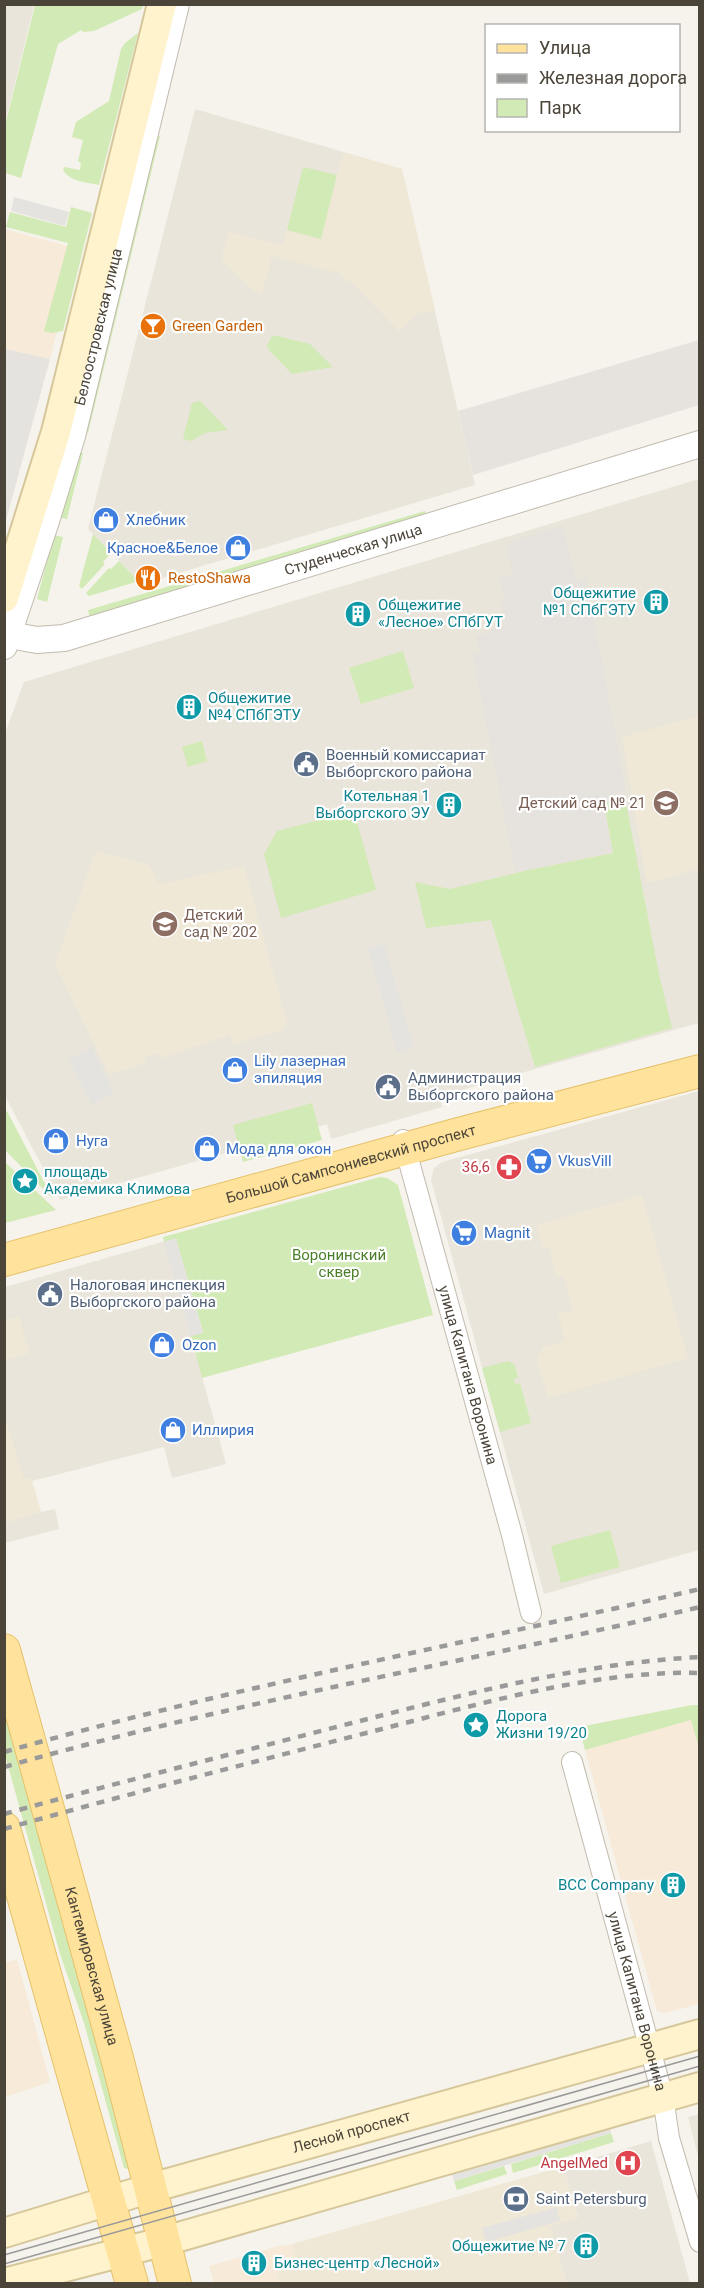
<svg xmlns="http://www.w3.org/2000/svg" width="704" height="2288" viewBox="0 0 704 2288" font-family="Roboto,sans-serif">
	<rect width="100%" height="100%" fill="#f6f3ec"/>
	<!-- residential -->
	<g fill="#eae5da">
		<path d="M5,4L34,5L5,124L4,5Z"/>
		<path d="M195,109L402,169L475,485L142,584L88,529Z"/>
		<path d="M699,479V1023L440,1096L442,1107L331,1139L327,1124L60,1200L5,1096L4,736L24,682Z"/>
		<path d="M699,1091V1550L544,1594L431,1180L434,1168L442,1162Z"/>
		<path d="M176,1238L203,1333L191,1337L226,1464L172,1478L164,1447L32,1481L41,1512L55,1509L59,1529L5,1543V1287Z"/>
		<path d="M699,2114H700L699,2160L688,2117Z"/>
		<path d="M651,2141L690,2283H566L550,2226L578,2217L563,2167Z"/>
	</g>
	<!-- commercial -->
	<g fill="#f7ead8">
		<path d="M4,229L79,249L50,359L5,349Z"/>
		<path d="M691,1720L700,1748L699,2004L665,2013L657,2011L585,1750Z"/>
		<path d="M17,1959L50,2082L5,2097V1963Z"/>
		<path d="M292,2244L296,2260L276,2268L280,2283H214L209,2266L282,2245L283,2246Z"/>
	</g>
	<!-- industrial -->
	<g fill="#e6e2dd">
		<path d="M699,340V405L473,475L458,411Z"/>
		<path d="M5,349L50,359L5,524Z"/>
		<path d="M562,525L576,580L586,578L626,791L611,794L612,799L602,802L613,852L515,872L473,655L480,653L476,636L490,633V629L505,626L501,603L505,602L499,577L513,574L506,543Z"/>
	</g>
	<!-- education -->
	<g fill="#efe8d6">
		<path d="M343,152L402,169L435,310L417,314L399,331L350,281L348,282L339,273L272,256L262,294L254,292L221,260L229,232L283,245L287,230L321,239Z"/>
		<path d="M699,716V869L647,883L622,737Z"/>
		<path d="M96,851L149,865L159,884L244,866L287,1023L281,1031L233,1044L230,1035L162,1058L160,1053L144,1057L146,1063L109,1074L55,964Z"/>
		<path d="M642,1195L688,1358L548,1398L537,1360L543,1347L565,1341L558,1314L573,1310L564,1276L557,1278L549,1248L543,1249L536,1225Z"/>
		<path d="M19,1316L29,1353L5,1360V1321Z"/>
		<path d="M4,1414L24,1479L31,1478L41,1512L5,1523Z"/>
		<path d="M561,2167H563L578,2218L550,2226L566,2283H280L276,2268L296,2260L292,2244Z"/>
	</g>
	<!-- green -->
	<g fill="#d2eab5">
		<path d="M35,5H143L142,9L94,31L83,32L81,30L58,44L21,178L5,173V126Z"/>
		<path d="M138,33L99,185C85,182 71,182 63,170L64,167L80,170L81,163L78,161L83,140L72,137L76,122L109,101L121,49L125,43Z"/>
		<path d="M160,136L88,433L79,431L149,137Z"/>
		<path d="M303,167L337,175L321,239L287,230Z"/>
		<path d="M71,207L92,213L63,331L52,333L44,331L68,243L6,227L10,212L66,227Z"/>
		<path d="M272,336H277L310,344L333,367L292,374L269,350L267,345Z"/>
		<path d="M200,401L228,430L205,433L191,441L183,439L192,403Z"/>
		<path d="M74,451L83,453L67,519L58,517Z"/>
		<path d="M425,511L426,515L90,619L88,610Z"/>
		<path d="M93,534L111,553L103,562L105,564L82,589L79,586Z"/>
		<path d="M54,535L63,537L47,602L37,599Z"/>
		<path d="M119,561L139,581L89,596L86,593L109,568L111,569Z"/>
		<path d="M403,651L414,688L361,704L349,668Z"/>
		<path d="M202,741L207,761L188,767L182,747Z"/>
		<path d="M625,798L659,974L672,1028L535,1067L491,920L426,928L415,882L450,889L524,871L613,853L604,803Z"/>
		<path d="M354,811L376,890L281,918L264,854L277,831Z"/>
		<path d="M312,1103L322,1140L243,1162L233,1125Z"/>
		<path d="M7,1111L53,1199L5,1150V1112Z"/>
		<path d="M4,1162H5L56,1210L5,1223Z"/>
		<path d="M380,1177L387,1178L398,1185L433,1315L202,1378L191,1336L203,1332L176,1239L164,1242L163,1237Z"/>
		<path d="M508,1361L515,1365L518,1378L514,1379L515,1384L520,1383L531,1423L500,1432L482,1368Z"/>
		<path d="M610,1530L620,1567L561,1583L551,1546Z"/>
		<path d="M692,1705H699V1748L691,1720L585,1750L579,1727Z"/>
		<path d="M4,1711L130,2166L128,2169L124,2168L84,2023L60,1954L5,1755Z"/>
		<path d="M611,2133L614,2142L513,2173L511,2164Z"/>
		<path d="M504,2166L507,2174L457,2190L454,2181Z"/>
	</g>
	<!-- parking -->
	<g fill="#e5e3e0">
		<path d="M14,197L69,212L65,226L11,211Z"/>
		<path d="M11,356L44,365L5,507L4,379Z"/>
		<path d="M384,944L414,1047L397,1052L368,948Z"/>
		<path d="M92,1047L114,1093L92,1105L69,1059Z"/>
		<path d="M176,1238L203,1333L191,1336L164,1242Z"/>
		<path d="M608,2123L611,2133L454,2181L451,2171Z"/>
		<path d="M557,2207L560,2221L486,2242L482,2228Z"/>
	</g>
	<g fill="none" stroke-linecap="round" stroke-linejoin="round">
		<defs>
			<g id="minor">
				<path id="s1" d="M403,1140L512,1535L531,1613"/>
				<path id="s2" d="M572,1762L663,2097L669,2138L700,2242"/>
			</g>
			<g id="tertiary">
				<path id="s3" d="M4,634L37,640L64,638L700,444"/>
				<path id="s4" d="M4,646L46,521L72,436L176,4"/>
			</g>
			<g id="secondary">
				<path d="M4,598L56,432L162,4"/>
				<path id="s5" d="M4,2233L151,2188L700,2034"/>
				<path d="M4,2283L165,2241L700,2087"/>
			</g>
			<g id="primary">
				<path id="s6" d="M4,1260L459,1134L700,1071"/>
				<path id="s7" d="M4,1650L117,2058L175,2284"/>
				<path d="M4,1828L132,2284"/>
			</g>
		</defs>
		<!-- minor casing -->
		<use href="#minor" stroke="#c2bbae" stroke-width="22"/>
		<!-- tertiary casing -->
		<use href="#tertiary" stroke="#c2bbae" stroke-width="28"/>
		<!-- secondary casing -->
		<use href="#secondary" stroke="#d6c79b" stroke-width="32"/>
		<!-- primary casing -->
		<use href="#primary" stroke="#e6c16a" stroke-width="34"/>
		<!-- minor -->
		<use href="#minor" stroke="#fff" stroke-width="20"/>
		<!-- tertiary -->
		<use href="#tertiary" stroke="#fff" stroke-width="26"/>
		<!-- secondary -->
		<use href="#secondary" stroke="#fff3cd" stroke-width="28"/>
		<!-- primary -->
		<use href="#primary" stroke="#ffe39c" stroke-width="32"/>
		<!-- tram -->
		<g stroke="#9a9a9a" stroke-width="1.5">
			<path d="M4,2255L700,2056"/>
			<path d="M4,2264L700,2066"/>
		</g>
		<!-- rail -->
		<g stroke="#9a9a9a" stroke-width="4.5" stroke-dasharray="8 8" stroke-linecap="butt">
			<path d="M4,1752C233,1687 468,1643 700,1589"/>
			<path d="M4,1767C233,1702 468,1662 700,1607"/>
			<path d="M4,1814C120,1782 236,1753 352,1723C466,1694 582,1663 700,1657"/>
			<path d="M4,1829C128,1794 253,1762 378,1730C480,1704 594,1670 700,1673"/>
		</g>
	</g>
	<!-- icons -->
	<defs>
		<symbol id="bar-disc" viewBox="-11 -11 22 22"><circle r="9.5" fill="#e8710a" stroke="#fff"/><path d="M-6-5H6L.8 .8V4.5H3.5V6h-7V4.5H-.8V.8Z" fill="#fff"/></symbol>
		<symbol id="shop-disc" viewBox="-11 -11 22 22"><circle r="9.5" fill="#3f7fe0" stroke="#fff"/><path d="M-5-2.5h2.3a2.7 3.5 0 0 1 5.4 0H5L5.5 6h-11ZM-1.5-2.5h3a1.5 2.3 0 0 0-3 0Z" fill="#fff"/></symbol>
		<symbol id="restaurant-disc" viewBox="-11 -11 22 22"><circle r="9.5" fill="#e8710a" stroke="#fff"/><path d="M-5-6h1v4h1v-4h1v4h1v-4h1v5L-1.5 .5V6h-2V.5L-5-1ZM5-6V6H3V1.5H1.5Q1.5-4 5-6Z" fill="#fff"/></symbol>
		<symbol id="building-disc" viewBox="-11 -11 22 22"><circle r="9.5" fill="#0f9aa8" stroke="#fff"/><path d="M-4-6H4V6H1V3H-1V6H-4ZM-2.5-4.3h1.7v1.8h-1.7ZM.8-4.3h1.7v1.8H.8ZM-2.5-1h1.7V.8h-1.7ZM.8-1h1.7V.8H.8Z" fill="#fff"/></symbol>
		<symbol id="civic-disc" viewBox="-11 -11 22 22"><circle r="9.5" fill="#5c6f8a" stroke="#fff"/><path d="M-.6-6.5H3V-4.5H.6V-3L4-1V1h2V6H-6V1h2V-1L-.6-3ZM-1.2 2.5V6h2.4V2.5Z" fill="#fff"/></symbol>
		<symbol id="school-disc" viewBox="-11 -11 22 22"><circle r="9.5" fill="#8d6e63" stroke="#fff"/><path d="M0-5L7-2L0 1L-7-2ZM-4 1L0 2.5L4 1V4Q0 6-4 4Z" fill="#fff"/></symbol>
		<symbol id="supermarket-disc" viewBox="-11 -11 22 22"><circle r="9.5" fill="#3f7fe0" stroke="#fff"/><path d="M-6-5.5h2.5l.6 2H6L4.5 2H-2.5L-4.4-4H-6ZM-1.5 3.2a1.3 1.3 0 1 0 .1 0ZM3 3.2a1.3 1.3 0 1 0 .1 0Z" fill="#fff"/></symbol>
		<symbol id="pharmacy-disc" viewBox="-11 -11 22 22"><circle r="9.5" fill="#e0444e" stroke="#fff"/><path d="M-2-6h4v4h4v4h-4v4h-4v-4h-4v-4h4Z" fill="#fff"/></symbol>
		<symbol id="sight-disc" viewBox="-11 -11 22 22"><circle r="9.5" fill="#0f9aa8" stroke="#fff"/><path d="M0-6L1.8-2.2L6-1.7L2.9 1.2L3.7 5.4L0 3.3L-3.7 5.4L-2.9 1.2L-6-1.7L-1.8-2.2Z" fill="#fff"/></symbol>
		<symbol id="hospital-disc" viewBox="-11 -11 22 22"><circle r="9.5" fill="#e0444e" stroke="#fff"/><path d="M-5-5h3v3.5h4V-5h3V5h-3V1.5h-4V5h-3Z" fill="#fff"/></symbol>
		<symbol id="bank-disc" viewBox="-11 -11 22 22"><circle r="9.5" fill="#5c6f8a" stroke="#fff"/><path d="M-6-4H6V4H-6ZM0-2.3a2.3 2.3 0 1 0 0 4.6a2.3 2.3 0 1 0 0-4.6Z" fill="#fff"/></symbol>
	</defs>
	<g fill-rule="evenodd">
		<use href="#bar-disc" x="138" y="311" width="30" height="30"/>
		<use href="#shop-disc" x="91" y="505" width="30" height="30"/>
		<use href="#shop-disc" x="223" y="533" width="30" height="30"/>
		<use href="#restaurant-disc" x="133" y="563" width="30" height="30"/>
		<use href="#building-disc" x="641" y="587" width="30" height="30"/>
		<use href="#building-disc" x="343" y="599" width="30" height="30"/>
		<use href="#building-disc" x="174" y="692" width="30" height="30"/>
		<use href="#civic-disc" x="291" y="749" width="30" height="30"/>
		<use href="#school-disc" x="651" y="788" width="30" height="30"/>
		<use href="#building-disc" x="434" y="790" width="30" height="30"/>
		<use href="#school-disc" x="150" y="909" width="30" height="30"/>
		<use href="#shop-disc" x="220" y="1055" width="30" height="30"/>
		<use href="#civic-disc" x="373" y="1072" width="30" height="30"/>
		<use href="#shop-disc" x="41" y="1126" width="30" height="30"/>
		<use href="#shop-disc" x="192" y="1134" width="30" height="30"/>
		<use href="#supermarket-disc" x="524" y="1146" width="30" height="30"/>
		<use href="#pharmacy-disc" x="494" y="1152" width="30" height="30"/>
		<use href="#sight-disc" x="10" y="1166" width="30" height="30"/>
		<use href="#supermarket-disc" x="449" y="1218" width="30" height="30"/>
		<use href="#civic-disc" x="35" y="1279" width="30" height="30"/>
		<use href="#shop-disc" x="147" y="1330" width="30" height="30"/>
		<use href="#shop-disc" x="158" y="1415" width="30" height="30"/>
		<use href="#sight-disc" x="461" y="1710" width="30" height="30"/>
		<use href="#building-disc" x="658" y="1870" width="30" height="30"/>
		<use href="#hospital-disc" x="613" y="2148" width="30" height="30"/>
		<use href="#bank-disc" x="501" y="2184" width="30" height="30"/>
		<use href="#building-disc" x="571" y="2231" width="30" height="30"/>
		<use href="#building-disc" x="239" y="2248" width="30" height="30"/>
	</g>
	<g text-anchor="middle" stroke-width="4.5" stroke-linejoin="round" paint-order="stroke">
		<!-- food labels -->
		<g font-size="15" fill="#c56008" stroke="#fff" text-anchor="start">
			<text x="172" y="331">Green Garden</text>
			<text x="168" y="583">RestoShawa</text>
		</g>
		<!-- street labels -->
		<g font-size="15" fill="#4b4439" stroke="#fff">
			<text dy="5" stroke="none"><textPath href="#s4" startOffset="333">Белоостровская улица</textPath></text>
			<text dy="5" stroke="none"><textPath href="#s3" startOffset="363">Студенческая улица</textPath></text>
			<text dy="5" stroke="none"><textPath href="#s6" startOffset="360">Большой Сампсониевский проспект</textPath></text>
			<text dy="5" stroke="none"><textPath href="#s1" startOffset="244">улица Капитана Воронина</textPath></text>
			<text dy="5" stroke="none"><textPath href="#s7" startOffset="328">Кантемировская улица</textPath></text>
			<text dy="5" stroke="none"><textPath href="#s2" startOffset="248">улица Капитана Воронина</textPath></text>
			<text dy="5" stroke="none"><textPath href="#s5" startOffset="362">Лесной проспект</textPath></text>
		</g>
		<!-- shop labels -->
		<g font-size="15" fill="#366cbe" stroke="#fff" text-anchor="start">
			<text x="126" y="525">Хлебник</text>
			<text x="218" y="553" text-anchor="end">Красное&amp;Белое</text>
			<text x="254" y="1066">Lily лазерная<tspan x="254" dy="17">эпиляция</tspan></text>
			<text x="76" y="1146">Нуга</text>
			<text x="226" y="1154">Мода для окон</text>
			<text x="558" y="1166">VkusVill</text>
			<text x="484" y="1238">Magnit</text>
			<text x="182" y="1350">Ozon</text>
			<text x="192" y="1435">Иллирия</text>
		</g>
		<!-- culture labels -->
		<g font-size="15" fill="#0d838f" stroke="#fff" text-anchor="start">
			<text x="636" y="598" text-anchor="end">Общежитие<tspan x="636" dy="17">№1 СПбГЭТУ</tspan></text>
			<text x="378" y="610">Общежитие<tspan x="378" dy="17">«Лесное» СПбГУТ</tspan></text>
			<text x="208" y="703">Общежитие<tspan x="208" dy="17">№4 СПбГЭТУ</tspan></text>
			<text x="430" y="801" text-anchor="end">Котельная 1<tspan x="430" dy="17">Выборгского ЭУ</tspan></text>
			<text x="44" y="1177">площадь<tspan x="44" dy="17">Академика Климова</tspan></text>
			<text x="496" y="1721">Дорога<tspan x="496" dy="17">Жизни 19/20</tspan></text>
			<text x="654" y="1890" text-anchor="end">BCC Company</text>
			<text x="566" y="2251" text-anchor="end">Общежитие № 7</text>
			<text x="274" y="2268">Бизнес-центр «Лесной»</text>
		</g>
		<!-- service labels -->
		<g font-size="15" fill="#4e5e75" stroke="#fff" text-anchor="start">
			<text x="326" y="760">Военный комиссариат<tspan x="326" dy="17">Выборгского района</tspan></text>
			<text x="408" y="1083">Администрация<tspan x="408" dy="17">Выборгского района</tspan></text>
			<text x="70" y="1290">Налоговая инспекция<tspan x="70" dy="17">Выборгского района</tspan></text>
			<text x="536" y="2204">Saint Petersburg</text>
		</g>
		<!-- education labels -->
		<g font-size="15" fill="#785e54" stroke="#fff" text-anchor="end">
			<text x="646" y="808">Детский сад № 21</text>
			<text x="184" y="920" text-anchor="start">Детский<tspan x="184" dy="17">сад № 202</tspan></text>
		</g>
		<!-- health labels -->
		<g font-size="15" fill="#be3a42" stroke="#fff" text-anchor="end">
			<text x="490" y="1172">36,6</text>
			<text x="608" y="2168">AngelMed</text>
		</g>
		<!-- park labels -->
		<g font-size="15" fill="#4a7f2a" stroke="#fff">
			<text x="339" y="1260">Воронинский<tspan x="339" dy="17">сквер</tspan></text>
		</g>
	</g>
	<!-- border -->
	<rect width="704" height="2288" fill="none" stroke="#4b4439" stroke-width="12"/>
	<!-- legend -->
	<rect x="485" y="24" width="195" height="108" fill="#ffffff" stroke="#b7b4b0" stroke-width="1.5"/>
	<rect x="497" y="44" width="30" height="9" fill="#ffe39c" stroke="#b7b4b0" stroke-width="1.5"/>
	<text x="539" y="54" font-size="18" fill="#4b4439">Улица</text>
	<rect x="497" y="74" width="30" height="9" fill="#9a9a9a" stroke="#b7b4b0" stroke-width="1.5"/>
	<text x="539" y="84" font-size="18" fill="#4b4439">Железная дорога</text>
	<rect x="497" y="99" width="30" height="18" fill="#d2eab5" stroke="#b7b4b0" stroke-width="1.5"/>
	<text x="539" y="114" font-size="18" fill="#4b4439">Парк</text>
</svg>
